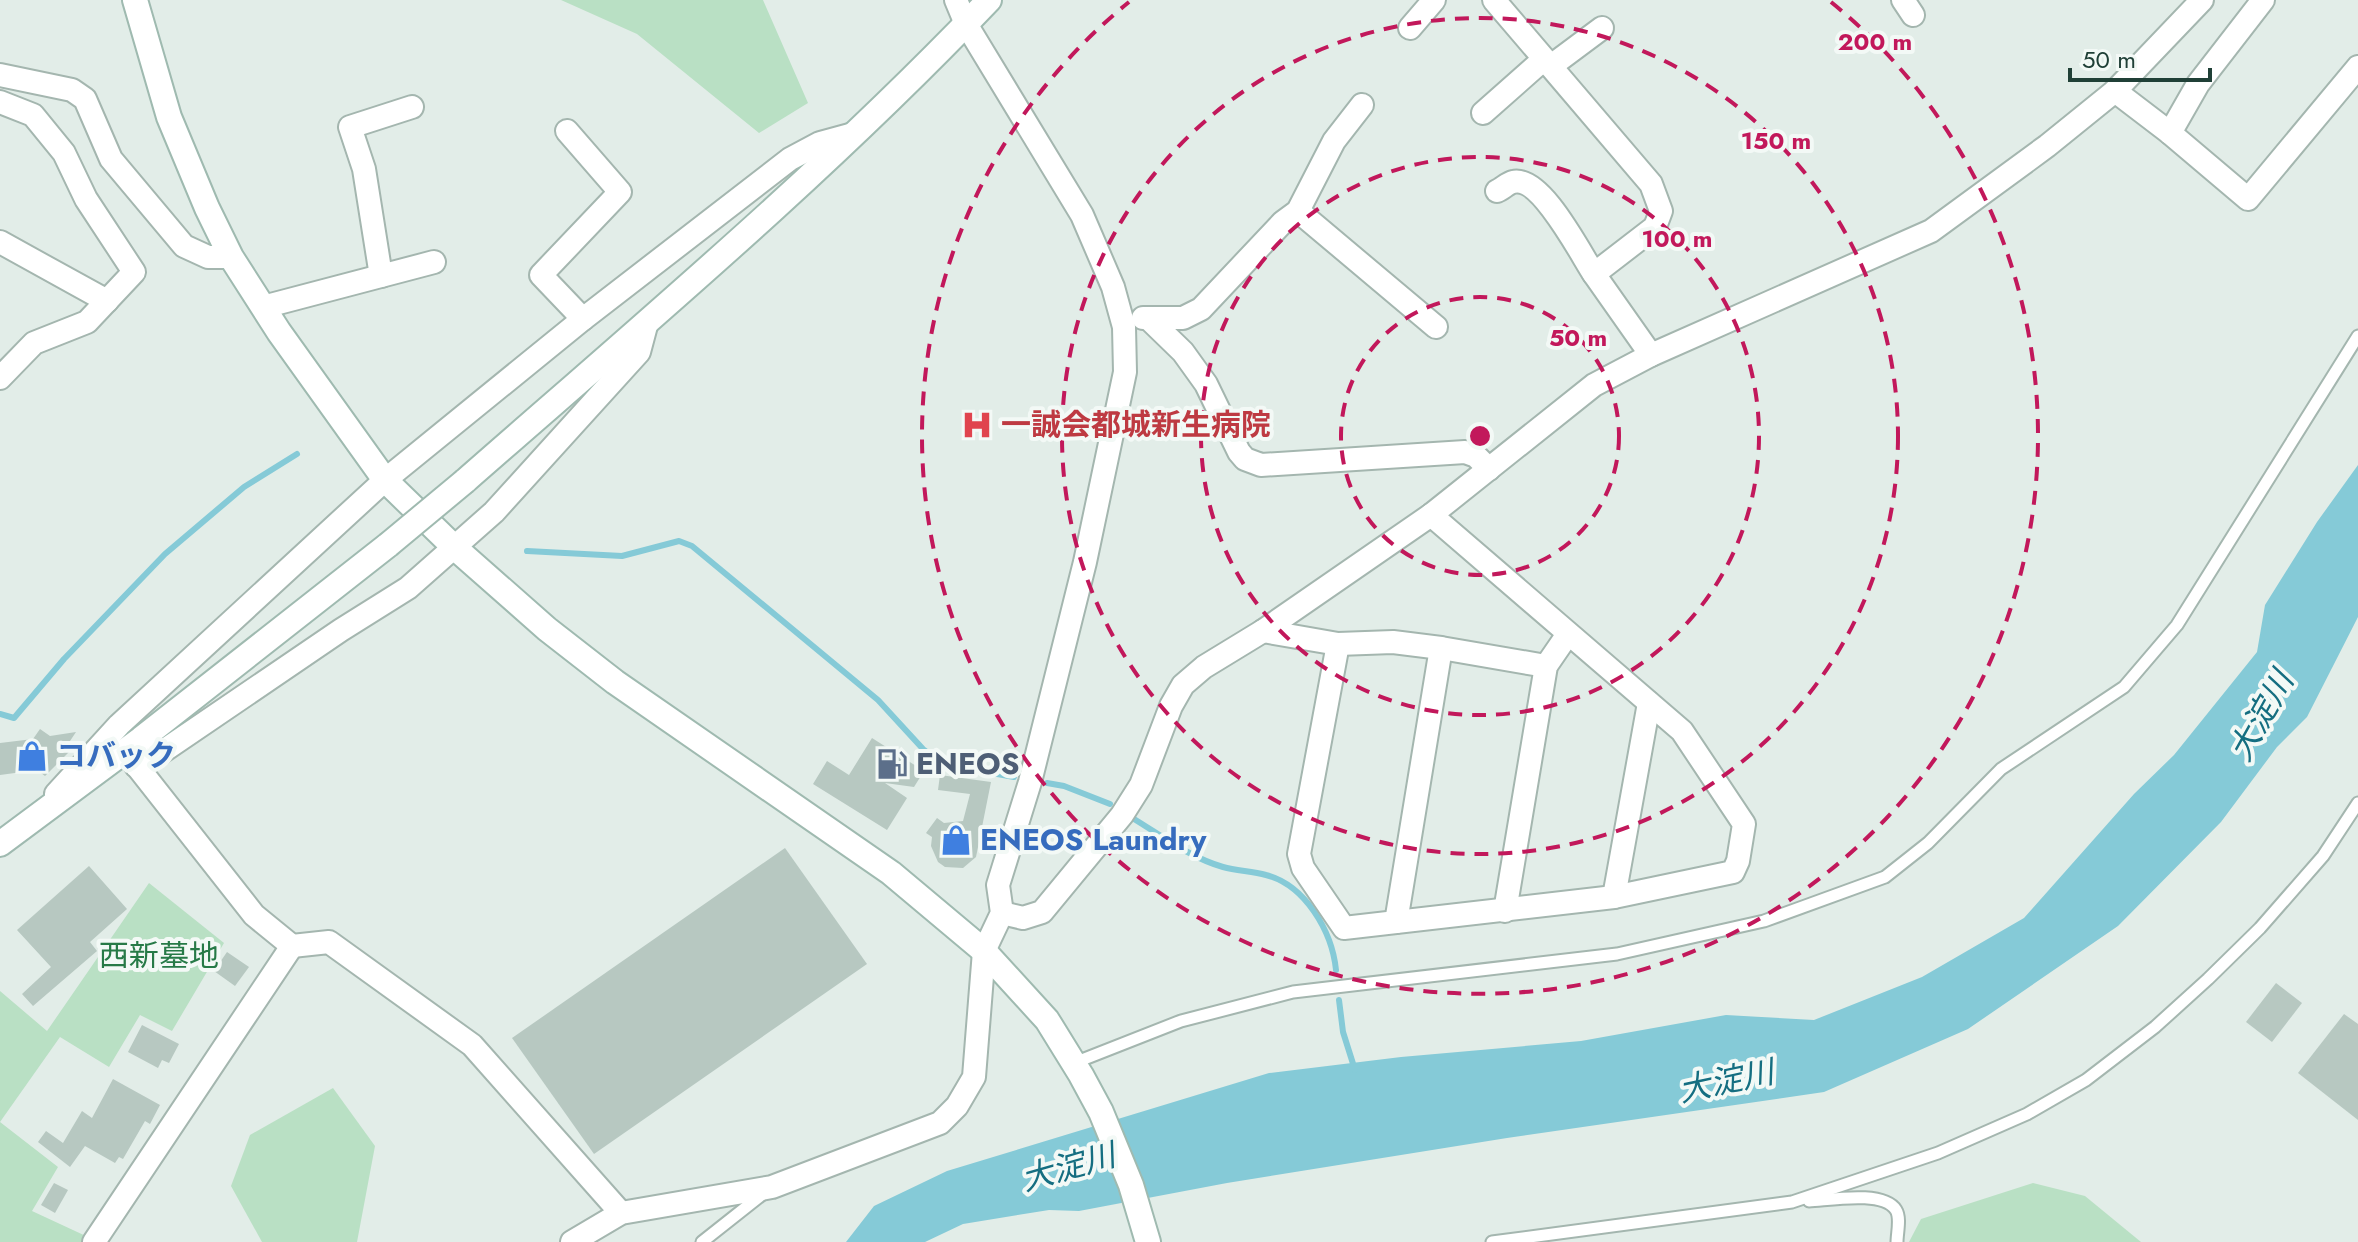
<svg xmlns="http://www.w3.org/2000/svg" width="2358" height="1242" viewBox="0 0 2358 1242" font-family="Jost,'Noto Sans JP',sans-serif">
	<rect width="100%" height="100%" fill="#e2ede8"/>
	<!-- green -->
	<g fill="#b9e0c4">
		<path d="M561,0H763L808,103L759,133L637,34Z"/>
		<path d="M149,883L224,943L172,1031L140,1015L109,1067L60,1037L0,1122L58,1167L32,1211L88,1237L85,1242H0V991L47,1031Z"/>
		<path d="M333,1088L375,1146L357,1242H262L231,1186L250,1135Z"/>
		<path d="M2033,1183L2085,1196L2141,1242H1909L1921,1219Z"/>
	</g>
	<!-- water -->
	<path fill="#85cad7" d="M2358,465V617L2307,717L2277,747L2221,822L2118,926L1968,1029L1824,1092L1507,1138L1227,1183L1079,1211L1049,1210L963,1224L925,1242H846L874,1206L947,1171L1269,1073L1401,1057L1581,1041L1726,1015L1814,1020L1922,977L2024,918L2134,794L2174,755L2257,652L2265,605L2317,522Z"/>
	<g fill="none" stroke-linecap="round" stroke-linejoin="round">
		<!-- stream -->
		<g stroke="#85cad7" stroke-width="6">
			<path d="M527,551L622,556L679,541L692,546L878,700L923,749L942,764L1014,777"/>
			<path d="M0,714L14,718L64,659L165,554L244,487L297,454"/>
			<path d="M1047,783L1064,786L1110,804"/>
			<path d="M1134,819C1162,836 1191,858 1223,867C1237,871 1252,871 1266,875C1305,885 1332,931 1336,970"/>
			<path d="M1339,1000L1343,1032L1355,1070"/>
		</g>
	</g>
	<!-- building -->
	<g fill="#b7c8c1">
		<path d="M40,729L50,736L76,732L70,741L76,745L45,776L37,770L0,775V743L33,739Z"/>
		<path d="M872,738L924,771L914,787L885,783L907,798L887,830L813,784L827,761L849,775Z"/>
		<path d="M940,775L991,782L976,857L963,868L945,867L938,862L931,846L932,837L926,833L937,818L944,823L963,821L970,794L938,790Z"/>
		<path d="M785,848L867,964L594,1154L512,1038Z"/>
		<path d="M89,866L127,909L90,942L97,951L33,1006L22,994L51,967L17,930Z"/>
		<path d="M227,952L249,967L235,986L214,971Z"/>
		<path d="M2276,983L2302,1003L2272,1042L2246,1022Z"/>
		<path d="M2344,1014L2358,1024V1120L2298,1073Z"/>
		<path d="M142,1025L179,1044L169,1063L162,1060L158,1068L128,1052Z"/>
		<path d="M113,1079L160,1105L150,1124L145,1121L123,1159L119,1157L115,1163L85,1146L70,1167L38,1142L46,1131L63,1143L82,1111L92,1118Z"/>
		<path d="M54,1183L68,1190L55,1213L41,1205Z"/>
	</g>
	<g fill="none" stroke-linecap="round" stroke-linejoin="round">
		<defs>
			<g id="lane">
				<path d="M1074,1063L1181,1021L1293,992L1617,954L1764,921L1885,877L1928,843L2001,769L2124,687L2177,625L2358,336"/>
				<path d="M1809,1201C1830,1200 1883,1190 1896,1210C1901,1218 1897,1233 1897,1242"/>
				<path d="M702,1242L764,1193"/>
				<path d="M1492,1242L1792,1202L1938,1153L2027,1114L2086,1080L2155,1027L2208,979L2260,928L2323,856L2358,803"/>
			</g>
			<g id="street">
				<path d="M1494,0L1651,184L1661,211L1655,227L1594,274L1651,355"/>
				<path d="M1903,0L1913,15"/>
				<path d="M1410,28L1434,0"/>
				<path d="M1551,66L1602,28"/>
				<path d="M0,75L72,90L85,99L111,159L184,246L208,257H231"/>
				<path d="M2115,91L2170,133L2248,199L2358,67"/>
				<path d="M0,102L33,115L64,153L86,199L134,272L87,322L34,343L0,378"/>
				<path d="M1483,113L1544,59"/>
				<path d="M567,131L620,192L541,275L583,319"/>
				<path d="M2170,133L2198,84L2263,0"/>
				<path d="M1497,191C1502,189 1508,183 1513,182C1541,175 1580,253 1594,274"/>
				<path d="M1298,211L1436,327"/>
				<path d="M0,242L107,301"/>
				<path d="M381,276L364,169L350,127L412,107"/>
				<path d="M263,307L434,262"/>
				<path d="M1143,318H1183L1201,309L1283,222L1298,211L1334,141L1362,105"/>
				<path d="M1149,319L1183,352L1206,384L1239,452L1245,459L1261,465L1465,452L1476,456L1489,469"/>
				<path d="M1263,631L1338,644L1393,642L1441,648L1546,666"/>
				<path d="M1338,644L1299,854L1303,868L1344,928L1614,897L1733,872L1738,861L1744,824L1682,731L1431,515"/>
				<path d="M125,751L254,915L292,946L329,942L472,1045L621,1213"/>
				<path d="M136,766L150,760L341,630L408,588L494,512L639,352L647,322"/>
				<path d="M56,794L119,725L385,480L583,319L790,159L820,143L853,134"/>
				<path d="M1614,897L1649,703"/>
				<path d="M1505,911L1546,666L1568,634"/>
				<path d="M1002,913L1023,918L1042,912L1122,815L1141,785L1171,706L1183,685L1204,667L1263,631L1431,515L1594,385L1651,355L1931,231L2047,146L2115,91L2202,0"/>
				<path d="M1396,922L1441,648"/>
				<path d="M94,1242L292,946"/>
				<path d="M572,1242L621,1213L772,1187L940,1123L957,1106L974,1077L984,951L1002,913L998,885L1030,782L1085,562L1125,372L1124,327L1113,287L1082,215L966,24L956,0"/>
			</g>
			<g id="secondary">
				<path d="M135,0L169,117L207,208L231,257L279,332L385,480L454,547L547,629L615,682L891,873L984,951L1047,1020L1081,1075L1101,1112L1131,1185L1148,1242"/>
				<path d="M465,481C643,325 825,172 989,0"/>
				<path d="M0,844L141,739L388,545"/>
			</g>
		</defs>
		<!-- lane casing -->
		<use href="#lane" stroke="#a4b6af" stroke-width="15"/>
		<!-- street casing -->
		<use href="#street" stroke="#a4b6af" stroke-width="26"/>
		<!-- secondary casing -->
		<use href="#secondary" stroke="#9fbab0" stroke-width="28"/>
		<!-- lane -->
		<use href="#lane" stroke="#fff" stroke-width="11"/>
		<!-- street -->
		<use href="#street" stroke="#fff" stroke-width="22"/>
		<!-- secondary -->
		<use href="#secondary" stroke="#fff" stroke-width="24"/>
		<defs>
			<path id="secondary-bridge" d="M388,545L465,481"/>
		</defs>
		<!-- secondary-bridge casing -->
		<use href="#secondary-bridge" stroke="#9fbab0" stroke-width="28" stroke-linecap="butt"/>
		<!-- secondary-bridge -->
		<use href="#secondary-bridge" stroke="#fff" stroke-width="24"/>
	</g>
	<!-- distance rings -->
	<g fill="none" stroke="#c2185b" stroke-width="4" stroke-dasharray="14 10">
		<circle cx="1480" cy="436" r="139"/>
		<circle cx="1480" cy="436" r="279"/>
		<circle cx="1480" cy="436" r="418"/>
		<path d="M1831 2A558 558 0 1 1 1129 2"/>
	</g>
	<!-- icons -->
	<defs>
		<symbol id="hospital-bare" viewBox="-9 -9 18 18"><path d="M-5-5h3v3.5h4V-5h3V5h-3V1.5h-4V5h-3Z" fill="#e0444e" stroke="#f3f9f6" stroke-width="2.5" paint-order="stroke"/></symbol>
		<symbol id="shop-bare" viewBox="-9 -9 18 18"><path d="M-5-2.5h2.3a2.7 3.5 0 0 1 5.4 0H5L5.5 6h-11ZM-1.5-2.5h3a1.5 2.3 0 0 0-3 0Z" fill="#3f7fe0" stroke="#f3f9f6" stroke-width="2.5" paint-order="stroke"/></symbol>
		<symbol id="fuel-bare" viewBox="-9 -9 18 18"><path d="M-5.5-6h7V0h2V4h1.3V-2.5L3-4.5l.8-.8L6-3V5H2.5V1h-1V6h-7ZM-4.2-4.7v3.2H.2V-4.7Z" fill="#5c6f8a" stroke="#f3f9f6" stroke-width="2.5" paint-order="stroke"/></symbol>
	</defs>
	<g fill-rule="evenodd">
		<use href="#hospital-bare" x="955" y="403" width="44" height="44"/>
		<use href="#shop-bare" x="10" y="734" width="44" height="44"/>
		<use href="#fuel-bare" x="870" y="742" width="44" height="44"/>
		<use href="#shop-bare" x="934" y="818" width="44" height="44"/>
	</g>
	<g text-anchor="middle" stroke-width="8" stroke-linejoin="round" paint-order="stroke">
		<!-- health labels -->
		<g font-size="30" font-weight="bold" fill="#be3a42" stroke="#f3f9f6" text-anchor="start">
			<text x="1001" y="435">一誠会都城新生病院</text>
		</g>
		<!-- shop labels -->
		<g font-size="30" font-weight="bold" fill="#366cbe" stroke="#f3f9f6" text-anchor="start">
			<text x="56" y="766">コバック</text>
			<text x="980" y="850">ENEOS Laundry</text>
		</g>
		<!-- service labels -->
		<g font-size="30" font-weight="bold" fill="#4e5e75" stroke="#f3f9f6" text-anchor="start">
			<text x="916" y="774">ENEOS</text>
		</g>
		<!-- park labels -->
		<g font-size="30" fill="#277a47" stroke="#f3f9f6">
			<text x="159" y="966">西新墓地</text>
		</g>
		<!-- water labels -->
		<g font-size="32" font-style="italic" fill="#156e81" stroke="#f3f9f6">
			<text transform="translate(2261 716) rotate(-61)" y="11">大淀川</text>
			<text transform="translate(1726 1081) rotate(-12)" y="11">大淀川</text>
			<text transform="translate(1068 1167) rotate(-16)" y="11">大淀川</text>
		</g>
	</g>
	<circle cx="1480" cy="436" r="12" fill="#c2185b" stroke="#f3f9f6" stroke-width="4"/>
	<g font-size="24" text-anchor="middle" font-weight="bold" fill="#c2185b" stroke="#f3f9f6" stroke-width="8" stroke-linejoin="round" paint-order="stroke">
		<text x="1875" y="50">200 m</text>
		<text x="1776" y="149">150 m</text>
		<text x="1677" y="247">100 m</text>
		<text x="1578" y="346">50 m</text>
	</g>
	<!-- scale -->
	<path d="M2070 68v12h140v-12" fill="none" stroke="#204037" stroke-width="4"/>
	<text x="2082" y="68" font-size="24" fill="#204037" stroke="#f3f9f6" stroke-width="6" paint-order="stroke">50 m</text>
</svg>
